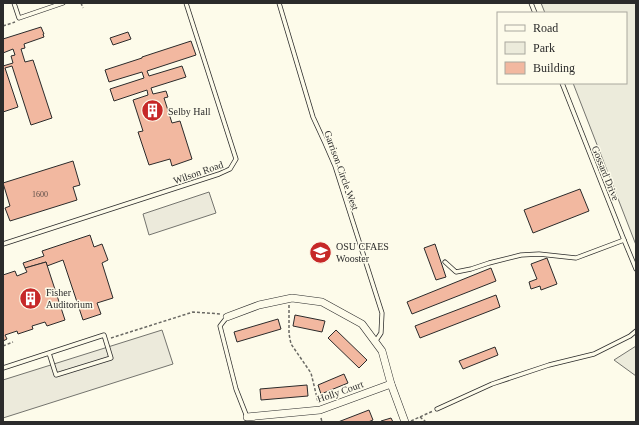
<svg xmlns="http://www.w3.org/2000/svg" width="639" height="425" viewBox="0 0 639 425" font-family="Georgia,serif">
	<rect width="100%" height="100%" fill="#fdfbea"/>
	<!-- green -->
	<g fill="#ecebdb" stroke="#74746e">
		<path d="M541,3H636V245L573,83H626V13H545Z"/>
		<path d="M636,346V376L614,360Z"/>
	</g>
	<!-- parking -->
	<g fill="#eceadb" stroke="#74746e">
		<path d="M209,192L216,213L149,235L143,214Z"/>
		<path d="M162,330L173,364L3,418V380Z"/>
	</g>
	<!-- building -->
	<g fill="#f2b8a0" stroke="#2b2b2b">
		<path d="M41,27L44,34H43L44,37L24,44L25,48L21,49L25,62L33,60L52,118L31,125L12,66L5,68L18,107L3,112V66L13,63L11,56L15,55L13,49L3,53V39Z"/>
		<path d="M128,32L131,39L113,45L110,38Z"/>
		<path d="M191,41L196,55L147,71L149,76L182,66L186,77L151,88L153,94L166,91L168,97L164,98L172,123L180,121L192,159L172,166L170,159L149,165L138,132L143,131L133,100L148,95L147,90L114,101L110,89L144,78L142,72L109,82L105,70L142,58V57Z"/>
		<path d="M73,161L80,185L73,187L77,200L10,221L5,208L10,206L3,183Z"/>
		<path d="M580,189L589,211L533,233L524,210Z"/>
		<path d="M90,235L94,247L102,244L108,260L102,263L113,298L97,303L101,314L83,320L63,260L47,266L46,262L25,268L23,263L44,256L42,251Z"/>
		<path d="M435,244L446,277L436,280L424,248Z"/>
		<path d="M547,258L557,284L541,290L540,286L531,289L529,282L537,279L531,264Z"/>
		<path d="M46,262L65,320L47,326L45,322L32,326L33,329L18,334L17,331L5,335L7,339L3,341V275L15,271L17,276L27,272L25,268Z"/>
		<path d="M491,268L496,281L412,314L407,302Z"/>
		<path d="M496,295L500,307L420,338L415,326Z"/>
		<path d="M295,315L325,321L322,332L293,326Z"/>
		<path d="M278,319L281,329L237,342L234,332Z"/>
		<path d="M336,330L367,360L359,368L328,338Z"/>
		<path d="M495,347L498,355L463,369L459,361Z"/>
		<path d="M344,374L348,383L321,394L318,385Z"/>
		<path d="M307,385L308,396L261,400L260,389Z"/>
		<path d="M369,410L373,420L368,422H338Z"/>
		<path d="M391,418L393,422H382L381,421Z"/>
	</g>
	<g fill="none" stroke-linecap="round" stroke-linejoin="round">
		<defs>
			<g id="lane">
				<path d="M14,3L19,18L63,3"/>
				<path d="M279,3L313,117L325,143L335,166L382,313L381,333L375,342"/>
				<path d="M531,3L535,13"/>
				<path d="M562,83L624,240L636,269"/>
				<path d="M3,244L219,174L230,169L236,159L186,3"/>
				<path d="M445,262L456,272L471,269L489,263L521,255L539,254L576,258L624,240"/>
				<path d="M227,317L220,326L236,389L247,417"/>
				<path d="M3,368L104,335L111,358L56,375L49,353"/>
				<path d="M437,409L492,384L549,365L594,354L630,336L636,331"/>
			</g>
			<g id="street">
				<path d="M227,317L259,305L292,298L322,302L362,324L382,351L391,384L405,422"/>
				<path d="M247,417L320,410L391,384"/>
			</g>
		</defs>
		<!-- lane casing -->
		<use href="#lane" stroke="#2b2b2b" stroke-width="5"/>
		<!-- street casing -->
		<use href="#street" stroke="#2b2b2b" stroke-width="8"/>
		<!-- path -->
		<g stroke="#6a6964" stroke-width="1.5" stroke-dasharray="3 2" stroke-linecap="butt">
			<path d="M81,3L83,8"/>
			<path d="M3,26L15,22"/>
			<path d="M289,305V334L291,344L311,373L318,402"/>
			<path d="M111,338L193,312L221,314"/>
			<path d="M3,346L13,342"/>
			<path d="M420,417L426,422"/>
			<path d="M321,418L322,422"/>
			<path d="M411,421L433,411"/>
		</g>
		<!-- lane -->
		<use href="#lane" stroke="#fdfbea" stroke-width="3.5"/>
		<!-- street -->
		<use href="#street" stroke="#fdfbea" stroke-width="7"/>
	</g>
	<!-- icons -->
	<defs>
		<symbol id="building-disc" viewBox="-11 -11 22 22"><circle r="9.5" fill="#c62828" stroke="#fdfbea"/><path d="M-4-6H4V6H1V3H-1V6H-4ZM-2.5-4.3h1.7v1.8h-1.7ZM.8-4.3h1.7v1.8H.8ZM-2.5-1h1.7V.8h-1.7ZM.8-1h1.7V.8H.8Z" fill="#fff"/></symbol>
		<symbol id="university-disc" viewBox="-11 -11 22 22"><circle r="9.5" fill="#c62828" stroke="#fdfbea"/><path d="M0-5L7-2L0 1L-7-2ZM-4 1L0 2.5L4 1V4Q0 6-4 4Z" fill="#fff"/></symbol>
	</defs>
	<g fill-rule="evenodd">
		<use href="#building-disc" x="140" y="98" width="25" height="25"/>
		<use href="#university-disc" x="308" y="240" width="25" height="25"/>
		<use href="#building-disc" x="18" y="286" width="25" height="25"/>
	</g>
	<g text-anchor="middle" stroke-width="3" stroke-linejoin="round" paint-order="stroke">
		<!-- number labels -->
		<g font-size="8" fill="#5d4e48">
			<text x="40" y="197">1600</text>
		</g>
		<!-- poi labels -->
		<g font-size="10" fill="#2b2b2b" stroke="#fdfbea" text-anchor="start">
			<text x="168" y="115">Selby Hall</text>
			<text x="336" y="250">OSU CFAES<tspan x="336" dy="12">Wooster</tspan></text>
			<text x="46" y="296">Fisher<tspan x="46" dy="12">Auditorium</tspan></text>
		</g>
		<!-- street labels -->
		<g font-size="10" fill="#2b2b2b" stroke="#fdfbea">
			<text transform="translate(342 170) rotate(70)" y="4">Garrison Circle West</text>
			<text transform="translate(198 172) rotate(-19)" y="4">Wilson Road</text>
			<text transform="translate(606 173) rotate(68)" y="4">Gossard Drive</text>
			<text transform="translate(340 391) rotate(-19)" y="4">Holly Court</text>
		</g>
	</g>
	<!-- border -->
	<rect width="639" height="425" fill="none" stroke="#2b2b2b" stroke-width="8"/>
	<!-- legend -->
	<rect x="497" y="12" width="130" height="72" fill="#fdfbea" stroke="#a9a89e"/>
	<rect x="505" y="25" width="20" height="6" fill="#fdfbea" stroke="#a9a89e"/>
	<text x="533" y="32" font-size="12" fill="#2b2b2b">Road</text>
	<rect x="505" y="42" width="20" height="12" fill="#ecebdb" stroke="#a9a89e"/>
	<text x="533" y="52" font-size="12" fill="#2b2b2b">Park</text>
	<rect x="505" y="62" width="20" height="12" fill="#f2b8a0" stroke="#a9a89e"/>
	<text x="533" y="72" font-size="12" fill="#2b2b2b">Building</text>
</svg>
